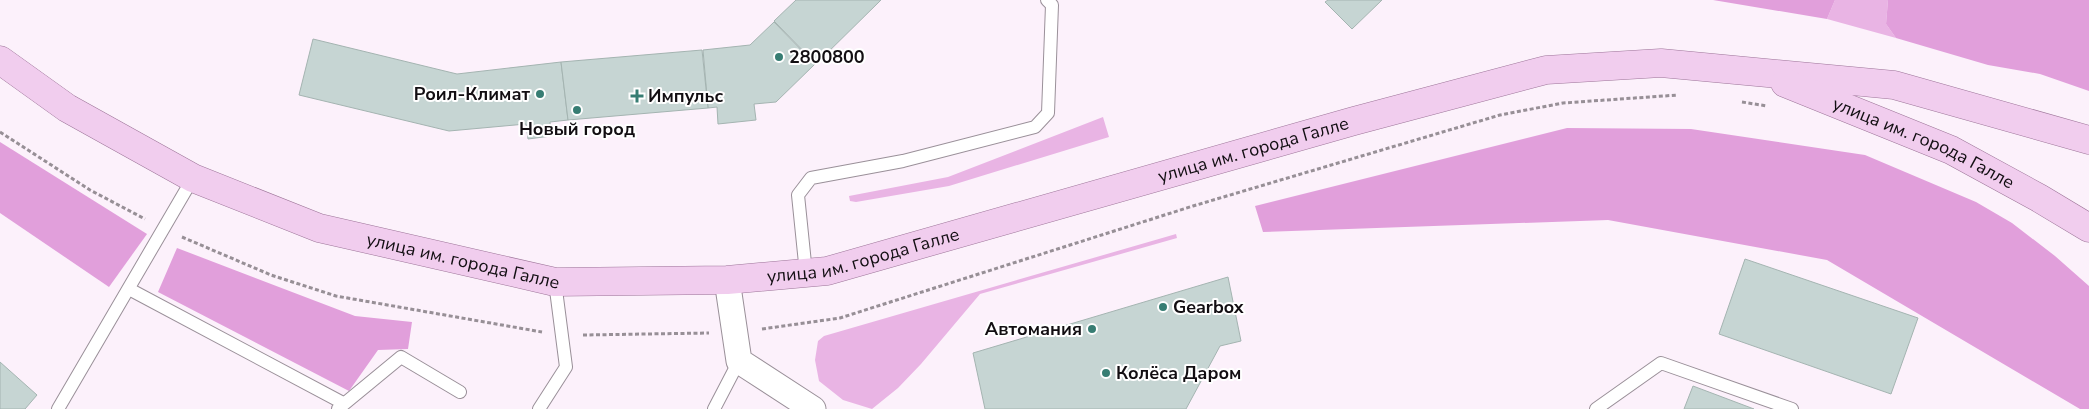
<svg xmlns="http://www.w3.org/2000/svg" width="2089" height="409" viewBox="0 0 2089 409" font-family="'Nunito Sans',sans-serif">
	<rect width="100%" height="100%" fill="#fcf1fb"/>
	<!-- green -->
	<g fill="#e9b4e4">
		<path d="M1835,0H1888L1886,24L1896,38L1827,19Z"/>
		<path d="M1103,117L1109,137L949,186L856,202L850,201L849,196L948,177Z"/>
		<path d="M1176,234L1177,238L980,294L921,364L898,388L872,409L843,400L819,381L815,360L818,341L824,336Z"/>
	</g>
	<!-- forest -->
	<g fill="#e19fdb">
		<path d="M1713,0H1835L1827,19Z"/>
		<path d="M1888,0H2089V91L2040,74L1988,65L1896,38L1886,24Z"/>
		<path d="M1567,128L1691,129L1865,155L1976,202L2012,223L2055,256L2089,286V409H2080L1827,260L1608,220L1263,232L1255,206Z"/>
		<path d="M0,142L147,234L109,287L0,213Z"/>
		<path d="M177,248L355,316L412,322L408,349L378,350L349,391L158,292Z"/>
	</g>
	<!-- building -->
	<g fill="#c6d5d3" stroke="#a4b4b1">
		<path d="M796,0H881L816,64L774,21Z"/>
		<path d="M1328,0H1382L1352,29L1325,2Z"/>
		<path d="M774,22L815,64L776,102L754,104L756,120L718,124L717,107L708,108L703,50L750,45Z"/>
		<path d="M313,39L457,74L561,62L568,120L550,122L551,136L528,139L526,124L449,131L299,95Z"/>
		<path d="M702,50L708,108L568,120L561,62Z"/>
		<path d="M1745,259L1918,318L1891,394L1719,334Z"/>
		<path d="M1228,277L1241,341L1220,346L1186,409H985L973,353Z"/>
		<path d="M0,362L37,395L25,409H0Z"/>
		<path d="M1693,386L1754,409H1684Z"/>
	</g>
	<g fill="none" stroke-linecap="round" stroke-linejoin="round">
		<defs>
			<g id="service">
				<path d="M806,273L798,195L811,178L903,161L1035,127L1048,113L1052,5L1047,0"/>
				<path d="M129,289L343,403"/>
				<path d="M58,409L193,178"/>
				<path d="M338,409L401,357L460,392"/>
				<path d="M539,409L566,367L555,282"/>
				<path d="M714,409L739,361"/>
				<path d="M1596,409L1661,363L1792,409"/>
			</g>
			<path id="minor" d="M727,280L739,361L813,409"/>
			<g id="primary">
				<path id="s1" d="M0,60L67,108L193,178L319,228L555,282L727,280L827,271L1354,121L1546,70L1661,63L1894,85L2089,140"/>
				<path id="s2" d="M1785,83L1951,150L2039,198L2089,228"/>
			</g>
		</defs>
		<!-- service casing -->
		<use href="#service" stroke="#9a9099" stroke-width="14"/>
		<!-- minor casing -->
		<use href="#minor" stroke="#9a9099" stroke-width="27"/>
		<!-- primary casing -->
		<use href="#primary" stroke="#9d7599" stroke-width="29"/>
		<!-- path -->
		<g stroke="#978f96" stroke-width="3" stroke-dasharray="4 2.5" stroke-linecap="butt">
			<path d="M1742,102L1767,106"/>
			<path d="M0,132L90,190L145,219"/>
			<path d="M182,237L271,275L336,296L542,332"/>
			<path d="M762,329L840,318L1193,206L1500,115L1563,103L1678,95"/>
			<path d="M583,335L709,333"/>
		</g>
		<!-- service -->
		<use href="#service" stroke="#fff" stroke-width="12"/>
		<!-- minor -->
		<use href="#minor" stroke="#fff" stroke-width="25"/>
		<!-- primary -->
		<use href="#primary" stroke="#f1cdee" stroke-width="28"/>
	</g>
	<!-- markers -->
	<g fill="#377d73" stroke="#fff" stroke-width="2">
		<circle cx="779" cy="57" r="5"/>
		<circle cx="540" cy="94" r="5"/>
		<path d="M634.5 88.5h5v5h5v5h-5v5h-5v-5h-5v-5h5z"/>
		<circle cx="577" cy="110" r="5"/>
		<circle cx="1163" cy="307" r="5"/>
		<circle cx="1092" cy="329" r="5"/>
		<circle cx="1106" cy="373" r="5"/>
	</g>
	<g text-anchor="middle" stroke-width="4" stroke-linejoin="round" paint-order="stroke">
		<!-- poi labels -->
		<g font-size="18" font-weight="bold" fill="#120e12" stroke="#fff" text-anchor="start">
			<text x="789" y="63">2800800</text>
			<text x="530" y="100" text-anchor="end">Роил-Климат</text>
			<text x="648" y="102">Импульс</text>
			<text x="577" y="135" text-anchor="middle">Новый город</text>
			<text x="1173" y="313">Gearbox</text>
			<text x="1082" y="335" text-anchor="end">Автомания</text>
			<text x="1116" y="379">Колёса Даром</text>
		</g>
		<!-- street labels -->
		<g font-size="18" fill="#120e12" stroke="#fff">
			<text dy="6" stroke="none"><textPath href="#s2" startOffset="151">улица им. города Галле</textPath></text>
			<text dy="6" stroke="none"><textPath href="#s1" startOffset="1320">улица им. города Галле</textPath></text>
			<text dy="6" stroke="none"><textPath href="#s1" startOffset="915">улица им. города Галле</textPath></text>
			<text dy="6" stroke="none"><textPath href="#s1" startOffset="510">улица им. города Галле</textPath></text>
		</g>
	</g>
</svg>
